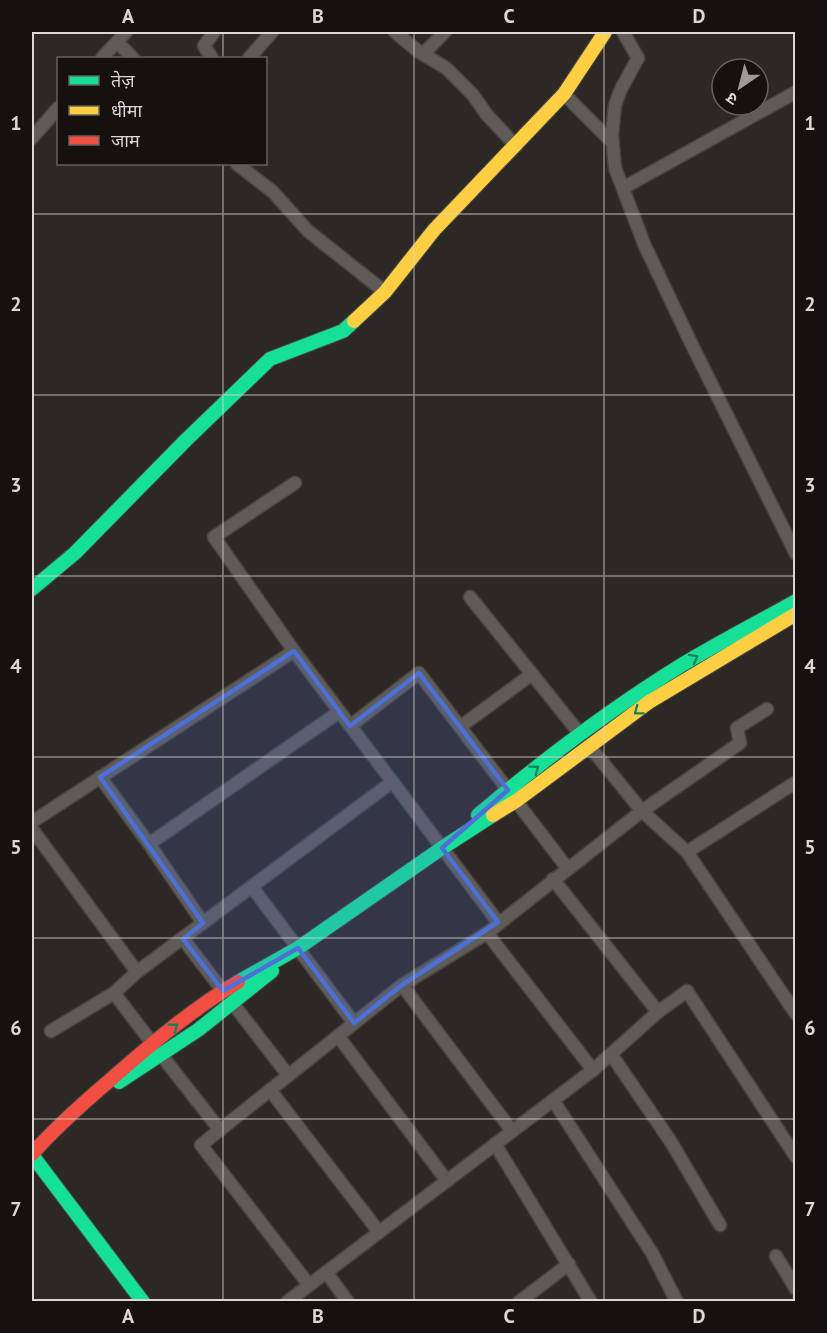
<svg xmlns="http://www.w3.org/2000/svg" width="827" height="1333" viewBox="0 0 827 1333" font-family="'PT Sans','Noto Sans Devanagari',sans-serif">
	<rect width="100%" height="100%" fill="#2c2824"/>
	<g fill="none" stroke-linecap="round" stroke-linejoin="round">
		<defs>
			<g id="street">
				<path d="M395,32L418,51L446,68L473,95L487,115L516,146"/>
				<path d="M623,32L638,58L621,89L615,105L612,135L615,168L645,246L691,343L796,554"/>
				<path d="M117,42L133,58"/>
				<path d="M423,54L445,32"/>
				<path d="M102,58L126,32"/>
				<path d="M212,58L204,46L214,32"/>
				<path d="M249,58L272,32"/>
				<path d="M564,94L612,142"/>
				<path d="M32,138L58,108"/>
				<path d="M237,164L273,192L308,231L385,292"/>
				<path d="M623,188L796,92"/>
				<path d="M470,597L532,674"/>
				<path d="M294,651L498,922"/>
				<path d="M350,726L419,673L508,790"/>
				<path d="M460,727L532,674L580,734"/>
				<path d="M100,777L149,844"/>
				<path d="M796,782L687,852L796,1014"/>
				<path d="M32,822L294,651L214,537L295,483"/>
				<path d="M32,829L137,972L114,993L152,1043"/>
				<path d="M687,852L642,811L740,743L737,728L767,709"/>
				<path d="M568,869L642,811L590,747"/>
				<path d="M553,879L658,1012L593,1070"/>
				<path d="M252,887L354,1023"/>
				<path d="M203,923L149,844L339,712"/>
				<path d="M183,939L223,991"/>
				<path d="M137,972L392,782"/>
				<path d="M402,985L512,1131"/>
				<path d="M234,1005L288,1075"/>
				<path d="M658,1012L687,991L796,1157"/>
				<path d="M51,1031L114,993"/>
				<path d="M338,1036L447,1181"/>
				<path d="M611,1054L671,1142L720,1225"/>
				<path d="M162,1056L220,1130"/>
				<path d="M270,1090L379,1232"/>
				<path d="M553,1100L652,1253L677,1302"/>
				<path d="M495,1144L591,1302"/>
				<path d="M776,1256L796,1289"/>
				<path d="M326,1272L348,1302"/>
				<path d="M309,1285L201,1145L402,985L487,933"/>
				<path d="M287,1302L593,1070L487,933L568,869L516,801"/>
				<path d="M519,1302L569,1264"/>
			</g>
			<g id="fast">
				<path d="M32,589L75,553L186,440L270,359L343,331L354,321"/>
				<path d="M478,815C542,761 609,710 680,666C718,643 757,623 796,601"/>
				<path d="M238,982L298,948L442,848L493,815"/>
				<path d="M119,1082L198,1030L272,971"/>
				<path d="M32,1155L143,1302"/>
			</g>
			<g id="slow">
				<path d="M354,321L385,292L434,230L564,94L605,32"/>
				<path d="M493,815L516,801L649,702L796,614"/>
			</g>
			<path id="jam" d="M32,1154C56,1127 82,1104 109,1081C150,1045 192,1009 238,982"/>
		</defs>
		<!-- street casing -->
		<use href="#street" stroke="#484441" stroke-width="15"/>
		<!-- fast casing -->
		<use href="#fast" stroke="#484441" stroke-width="16"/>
		<!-- slow casing -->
		<use href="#slow" stroke="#484441" stroke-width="16"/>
		<!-- jam casing -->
		<use href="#jam" stroke="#484441" stroke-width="16"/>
		<!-- street -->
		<use href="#street" stroke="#5f5c58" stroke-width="12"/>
		<!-- fast -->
		<use href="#fast" stroke="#16e098" stroke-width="14"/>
		<!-- slow -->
		<use href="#slow" stroke="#ffcf43" stroke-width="14"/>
		<!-- jam -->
		<use href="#jam" stroke="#f24e42" stroke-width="14"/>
	</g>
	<!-- one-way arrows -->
	<defs><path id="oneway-chevron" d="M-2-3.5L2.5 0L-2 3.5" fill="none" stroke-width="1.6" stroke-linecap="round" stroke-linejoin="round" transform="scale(1.5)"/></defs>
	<g stroke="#15835a">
		<use href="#oneway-chevron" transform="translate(694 658) rotate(-29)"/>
		<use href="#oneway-chevron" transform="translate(638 711) rotate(143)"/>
		<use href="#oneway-chevron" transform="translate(535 769) rotate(-37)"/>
		<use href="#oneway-chevron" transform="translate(174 1027) rotate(-36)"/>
	</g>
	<!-- marked area -->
	<path fill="#4c70d6" fill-opacity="0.2" stroke="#4c70d6" stroke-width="4.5" stroke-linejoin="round" d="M294,651L350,726L419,673L508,790L442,848L498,922L402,985L354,1023L298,948L223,991L183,939L203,923L100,777Z"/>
	<!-- grid -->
	<path fill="none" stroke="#dbd7d2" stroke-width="1.5" stroke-opacity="0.55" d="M223,32V58M414,32V1302M604,32V1302M223,164V1302M32,214H796M32,395H796M32,576H796M32,757H796M32,938H796M32,1119H796"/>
	<!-- border -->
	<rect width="827" height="1333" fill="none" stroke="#14110e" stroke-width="66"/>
	<!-- legend -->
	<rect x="57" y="57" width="210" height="108" fill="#14110e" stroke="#64605c" stroke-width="1.5"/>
	<rect x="69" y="76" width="30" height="9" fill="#16e098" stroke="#64605c" stroke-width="1.5"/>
	<text x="111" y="87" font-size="18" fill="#dbd7d2">तेज़</text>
	<rect x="69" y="106" width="30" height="9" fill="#ffcf43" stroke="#64605c" stroke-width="1.5"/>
	<text x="111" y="117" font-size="18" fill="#dbd7d2">धीमा</text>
	<rect x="69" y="136" width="30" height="9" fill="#f24e42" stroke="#64605c" stroke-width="1.5"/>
	<text x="111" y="147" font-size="18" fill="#dbd7d2">जाम</text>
	<!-- north arrow -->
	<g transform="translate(740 87) rotate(215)"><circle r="28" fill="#14110e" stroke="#64605c" stroke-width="1.5"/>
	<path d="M0-4.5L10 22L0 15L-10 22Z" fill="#9e9a95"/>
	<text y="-9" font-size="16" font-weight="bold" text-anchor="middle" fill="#dbd7d2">उ</text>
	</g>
	<rect x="33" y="33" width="761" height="1267" fill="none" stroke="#dbd7d2" stroke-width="2"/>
	<g font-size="20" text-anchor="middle" font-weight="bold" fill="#dbd7d2">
		<text x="128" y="23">A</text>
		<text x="318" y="23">B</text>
		<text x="509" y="23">C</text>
		<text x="699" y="23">D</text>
		<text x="16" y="130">1</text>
		<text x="810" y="130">1</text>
		<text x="16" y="311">2</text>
		<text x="810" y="311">2</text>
		<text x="16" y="492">3</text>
		<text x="810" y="492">3</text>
		<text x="16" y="673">4</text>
		<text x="810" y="673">4</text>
		<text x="16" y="854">5</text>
		<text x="810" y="854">5</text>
		<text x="16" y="1035">6</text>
		<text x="810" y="1035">6</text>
		<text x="16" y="1216">7</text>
		<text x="810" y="1216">7</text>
		<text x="128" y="1323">A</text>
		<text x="318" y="1323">B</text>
		<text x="509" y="1323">C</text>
		<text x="699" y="1323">D</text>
	</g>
</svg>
